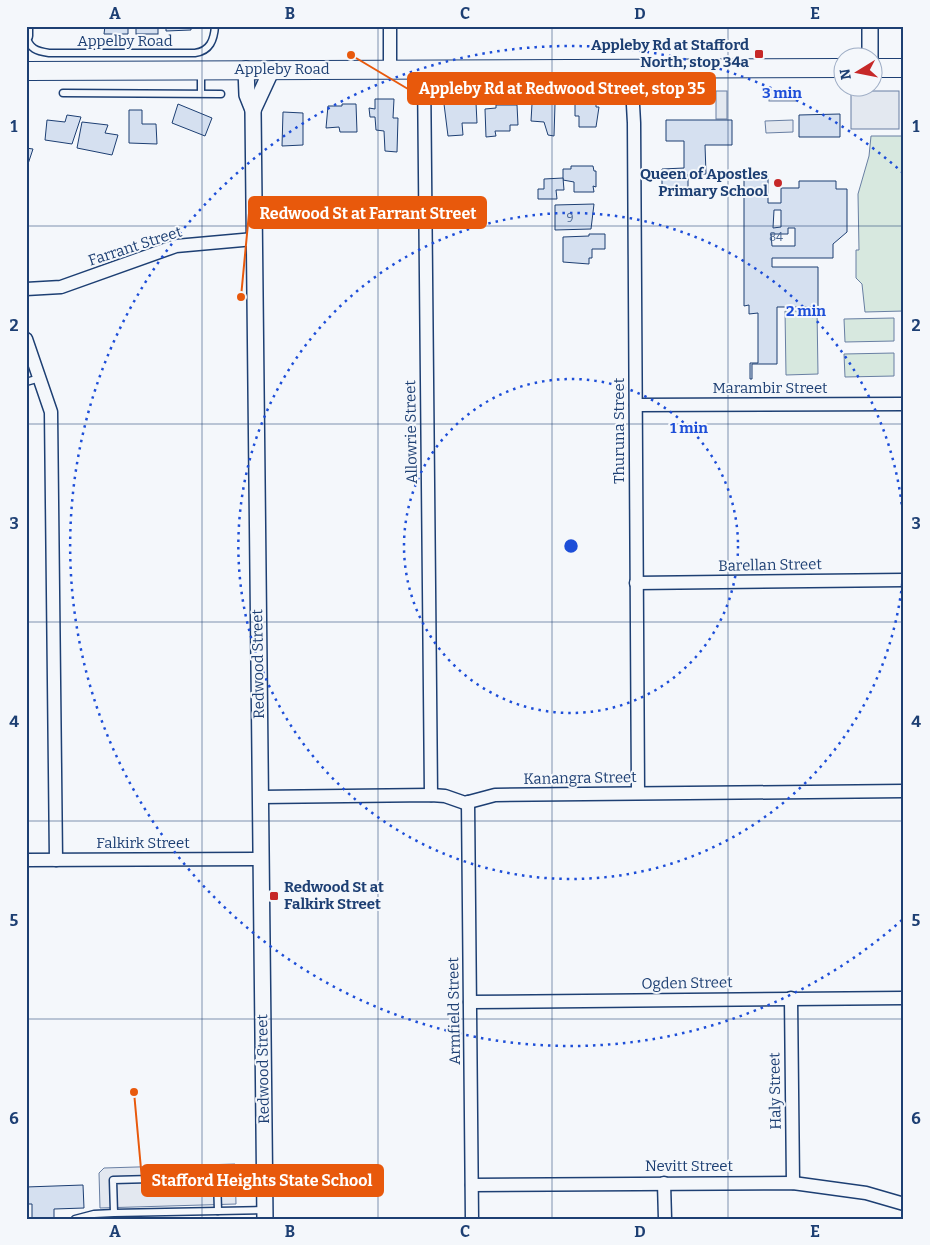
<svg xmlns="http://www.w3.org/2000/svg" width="930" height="1245" viewBox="0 0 930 1245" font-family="Bitter,serif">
	<rect width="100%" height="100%" fill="#f4f7fb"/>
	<!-- green -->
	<g fill="#d7e8df" stroke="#687fa3">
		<path d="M871,136H902L904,311L865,312L862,284L856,278V250H859L858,194L869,156Z"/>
		<path d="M785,311H817L818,374L786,375Z"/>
		<path d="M894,318V341L845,342L844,319Z"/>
		<path d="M894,353V376L845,377L844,354Z"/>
	</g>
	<!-- parking -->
	<g fill="#e3e8f0" stroke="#687fa3">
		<rect x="769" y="90" width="28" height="11"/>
		<rect x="716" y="91" width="11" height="28"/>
		<rect x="851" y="91" width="48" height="38"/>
		<path d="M793,120V132L766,133L765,121Z"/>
		<path d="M235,1164L236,1204L100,1208L99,1173L104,1168Z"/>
	</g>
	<!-- building -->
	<g fill="#d5e0f0" stroke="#1d3f73" fill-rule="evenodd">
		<path d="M105,26H128V34H104Z"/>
		<rect x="136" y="26" width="22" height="8"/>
		<path d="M166,26H191V30L166,31Z"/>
		<path d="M375,99H394L393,118H398L397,152L385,151L384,131L376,130L375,117H370L369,108L375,109Z"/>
		<path d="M575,101H596V107H599L596,127H579V116H575Z"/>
		<path d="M476,103L477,123H462L463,135L448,136L444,104Z"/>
		<path d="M178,104L212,118L205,136L172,123Z"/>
		<path d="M342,104H356L357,132H340L339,127L326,128L328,106H342Z"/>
		<path d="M532,104H555L554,136L548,135L544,122L531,121Z"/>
		<path d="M496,105H517L518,125H510V131H495L496,136L486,137L485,109L496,108Z"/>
		<path d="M129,110H142V124H156L157,144L129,143Z"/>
		<path d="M283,112L303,113V145L282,146Z"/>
		<path d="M840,114V137H799V115Z"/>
		<path d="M67,115L81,117L72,144L45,140L47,120L65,122Z"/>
		<path d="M666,120H732V145H705L706,174H688V192H662V169L684,168V141H666Z"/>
		<path d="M82,122L108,125L105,133L118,135L112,155L77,148Z"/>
		<path d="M26,148L33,149L26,170Z"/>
		<path d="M571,166H593L594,171H596V187L593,186L594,192H574V182L563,180V169H571Z"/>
		<path d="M744,173H768V203H781V188H799V181H836V189H847V232L833,244V258H772V267H818V307H777V364H752V379H750V363H758V313L749,314V305L744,306ZM774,210H781V227L773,228ZM788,228H795V246H772L771,234H788Z"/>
		<path d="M563,178L564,190H556L557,199H538V189H544V179Z"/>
		<path d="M594,204L591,229L555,230V205Z"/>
		<path d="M589,234H605V249H592V258H589V264L563,262V237L589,236Z"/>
		<path d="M83,1185L84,1208L54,1209V1219H32V1204H26V1187Z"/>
	</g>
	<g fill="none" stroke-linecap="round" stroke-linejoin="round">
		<defs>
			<g id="service">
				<path d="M26,36C30,49 36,51 49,53H195C210,51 214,40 215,26"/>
				<path d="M201,71V92"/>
				<path d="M63,93L221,94"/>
				<path d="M26,382L40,378"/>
				<path d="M264,1176L113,1180L114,1213L265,1210"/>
				<path d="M217,1178L218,1211"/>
				<path d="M75,1219L94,1214L114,1213"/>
			</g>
			<g id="minor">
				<path d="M26,26V36"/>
				<path d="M390,69V26"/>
				<path d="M424,69L431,795"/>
				<path d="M631,69L634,123L638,793"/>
				<path d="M26,289L61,287L176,246L254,239"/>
				<path d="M26,339L51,412L56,860"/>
				<path d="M636,405L904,404"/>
				<path d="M636,583L904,580"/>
				<path d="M260,797L431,795L445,796L465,803L495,795L904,791"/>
				<path d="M468,802L472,1219"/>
				<path d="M26,860L261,859"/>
				<path d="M791,998L793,1183"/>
				<path d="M470,1002L904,998"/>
				<path d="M664,1183L665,1219"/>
				<path d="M472,1185L793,1183L866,1193L904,1204"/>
			</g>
			<g id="tertiary">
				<path d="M870,58V26"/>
				<path d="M246,69L247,95L253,110L265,1219"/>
				<path d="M253,110L272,69"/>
			</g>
			<g id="secondary">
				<path d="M872,68H904"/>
				<path d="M26,71L842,68"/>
			</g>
		</defs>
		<!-- service casing -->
		<use href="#service" stroke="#1d3f73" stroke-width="9"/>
		<!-- minor casing -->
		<use href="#minor" stroke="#1d3f73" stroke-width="15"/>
		<!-- tertiary casing -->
		<use href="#tertiary" stroke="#1d3f73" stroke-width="18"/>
		<!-- secondary casing -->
		<use href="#secondary" stroke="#1d3f73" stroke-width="20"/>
		<!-- service -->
		<use href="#service" stroke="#f4f7fb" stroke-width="6"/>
		<!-- minor -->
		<use href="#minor" stroke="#f4f7fb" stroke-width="12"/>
		<!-- tertiary -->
		<use href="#tertiary" stroke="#f4f7fb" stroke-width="15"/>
		<!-- secondary -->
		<use href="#secondary" stroke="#f4f7fb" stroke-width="18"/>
	</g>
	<!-- grid -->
	<path fill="none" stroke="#1d3f73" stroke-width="1" stroke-opacity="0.55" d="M202,26V1219M378,26V1219M552,26V1219M728,26V1219M26,226H904M26,424H904M26,622H904M26,821H904M26,1019H904"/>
	<!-- distance rings -->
	<g fill="none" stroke="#1d4ed8" stroke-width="2.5" stroke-dasharray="2.5 5">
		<circle cx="571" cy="546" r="167"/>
		<path d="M904 561A333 333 0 1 1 904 531"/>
		<path d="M902 920A500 500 0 1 1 902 172"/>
	</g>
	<!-- markers -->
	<g fill="#c62828" stroke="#f4f7fb" stroke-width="2">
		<rect x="754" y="49" width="10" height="10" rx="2.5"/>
		<circle cx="778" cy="183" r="5"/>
		<rect x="269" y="891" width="10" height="10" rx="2.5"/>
	</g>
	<g text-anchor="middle" stroke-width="4" stroke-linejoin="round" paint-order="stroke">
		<!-- number labels -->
		<g font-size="12" fill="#4b6792">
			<text x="570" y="222">9</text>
			<text x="776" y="241">84</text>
		</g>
		<!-- street labels -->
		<g font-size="15" fill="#1d3f73" stroke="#f4f7fb">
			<text x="125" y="46">Appelby Road</text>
			<text x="282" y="74">Appleby Road</text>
			<text transform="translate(135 246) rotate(-18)" y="5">Farrant Street</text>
			<text x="770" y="393">Marambir Street</text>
			<text transform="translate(619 431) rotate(-90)" y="5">Thuruna Street</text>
			<text transform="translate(411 432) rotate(-91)" y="5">Allowrie Street</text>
			<text transform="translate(770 565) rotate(-1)" y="5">Barellan Street</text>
			<text transform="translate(258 664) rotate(-91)" y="5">Redwood Street</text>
			<text transform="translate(580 778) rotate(-1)" y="5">Kanangra Street</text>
			<text x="143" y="848">Falkirk Street</text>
			<text transform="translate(687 983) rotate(-1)" y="5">Ogden Street</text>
			<text transform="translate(454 1011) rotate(-91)" y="5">Armfield Street</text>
			<text transform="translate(263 1069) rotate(-91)" y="5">Redwood Street</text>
			<text transform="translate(775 1091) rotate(-91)" y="5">Haly Street</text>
			<text x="689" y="1171">Nevitt Street</text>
		</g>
		<!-- poi labels -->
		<g font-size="15" font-weight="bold" fill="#1d3f73" stroke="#f4f7fb" text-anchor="end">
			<text x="749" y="50">Appleby Rd at Stafford<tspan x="749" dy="17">North, stop 34a</tspan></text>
			<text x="768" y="179">Queen of Apostles<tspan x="768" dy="17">Primary School</tspan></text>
			<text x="284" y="892" text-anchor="start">Redwood St at<tspan x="284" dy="17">Falkirk Street</tspan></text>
		</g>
	</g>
	<circle cx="571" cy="546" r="8" fill="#1d4ed8" stroke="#f4f7fb" stroke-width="2.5"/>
	<g font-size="15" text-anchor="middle" font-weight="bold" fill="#1d4ed8" stroke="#f4f7fb" stroke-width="4" stroke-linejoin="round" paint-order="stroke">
		<text x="782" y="98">3 min</text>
		<text x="806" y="316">2 min</text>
		<text x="689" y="433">1 min</text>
	</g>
	<!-- callouts -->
	<path fill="none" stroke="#e8590c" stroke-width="2" d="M351 55L408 89M241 297L249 213M134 1092L142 1180"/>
	<g fill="#e8590c" stroke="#f4f7fb" stroke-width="2">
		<circle cx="351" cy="55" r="5"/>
		<circle cx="241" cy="297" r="5"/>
		<circle cx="134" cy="1092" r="5"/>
	</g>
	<g fill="#e8590c" stroke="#e8590c" stroke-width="2">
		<rect x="408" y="73" width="307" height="31" rx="5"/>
		<rect x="249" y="197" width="237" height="31" rx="5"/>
		<rect x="142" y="1165" width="241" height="31" rx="5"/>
	</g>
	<g font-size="16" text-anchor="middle" font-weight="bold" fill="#fff">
		<text x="562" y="94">Appleby Rd at Redwood Street, stop 35</text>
		<text x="368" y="219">Redwood St at Farrant Street</text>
		<text x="262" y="1186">Stafford Heights State School</text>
	</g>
	<!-- border -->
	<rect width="930" height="1245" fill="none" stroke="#f4f7fb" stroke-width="55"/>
	<!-- north arrow -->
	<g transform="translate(858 72) rotate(260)"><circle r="24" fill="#f4f7fb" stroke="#9eadc5"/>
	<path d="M0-4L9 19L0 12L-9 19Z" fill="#c62828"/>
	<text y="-8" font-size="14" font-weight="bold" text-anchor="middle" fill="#1d3f73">N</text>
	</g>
	<rect x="28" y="28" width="874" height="1190" fill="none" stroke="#1d3f73" stroke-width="2"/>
	<g font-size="16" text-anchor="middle" font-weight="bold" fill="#1d3f73">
		<text x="115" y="19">A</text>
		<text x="290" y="19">B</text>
		<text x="465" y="19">C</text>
		<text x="640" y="19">D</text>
		<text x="815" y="19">E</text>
		<text x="14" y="132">1</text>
		<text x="916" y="132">1</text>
		<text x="14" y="331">2</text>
		<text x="916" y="331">2</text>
		<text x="14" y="529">3</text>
		<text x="916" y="529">3</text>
		<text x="14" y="727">4</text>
		<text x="916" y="727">4</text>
		<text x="14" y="926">5</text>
		<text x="916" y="926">5</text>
		<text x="14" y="1124">6</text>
		<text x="916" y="1124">6</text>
		<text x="115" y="1237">A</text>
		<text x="290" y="1237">B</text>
		<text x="465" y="1237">C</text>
		<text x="640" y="1237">D</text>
		<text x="815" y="1237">E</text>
	</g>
</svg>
